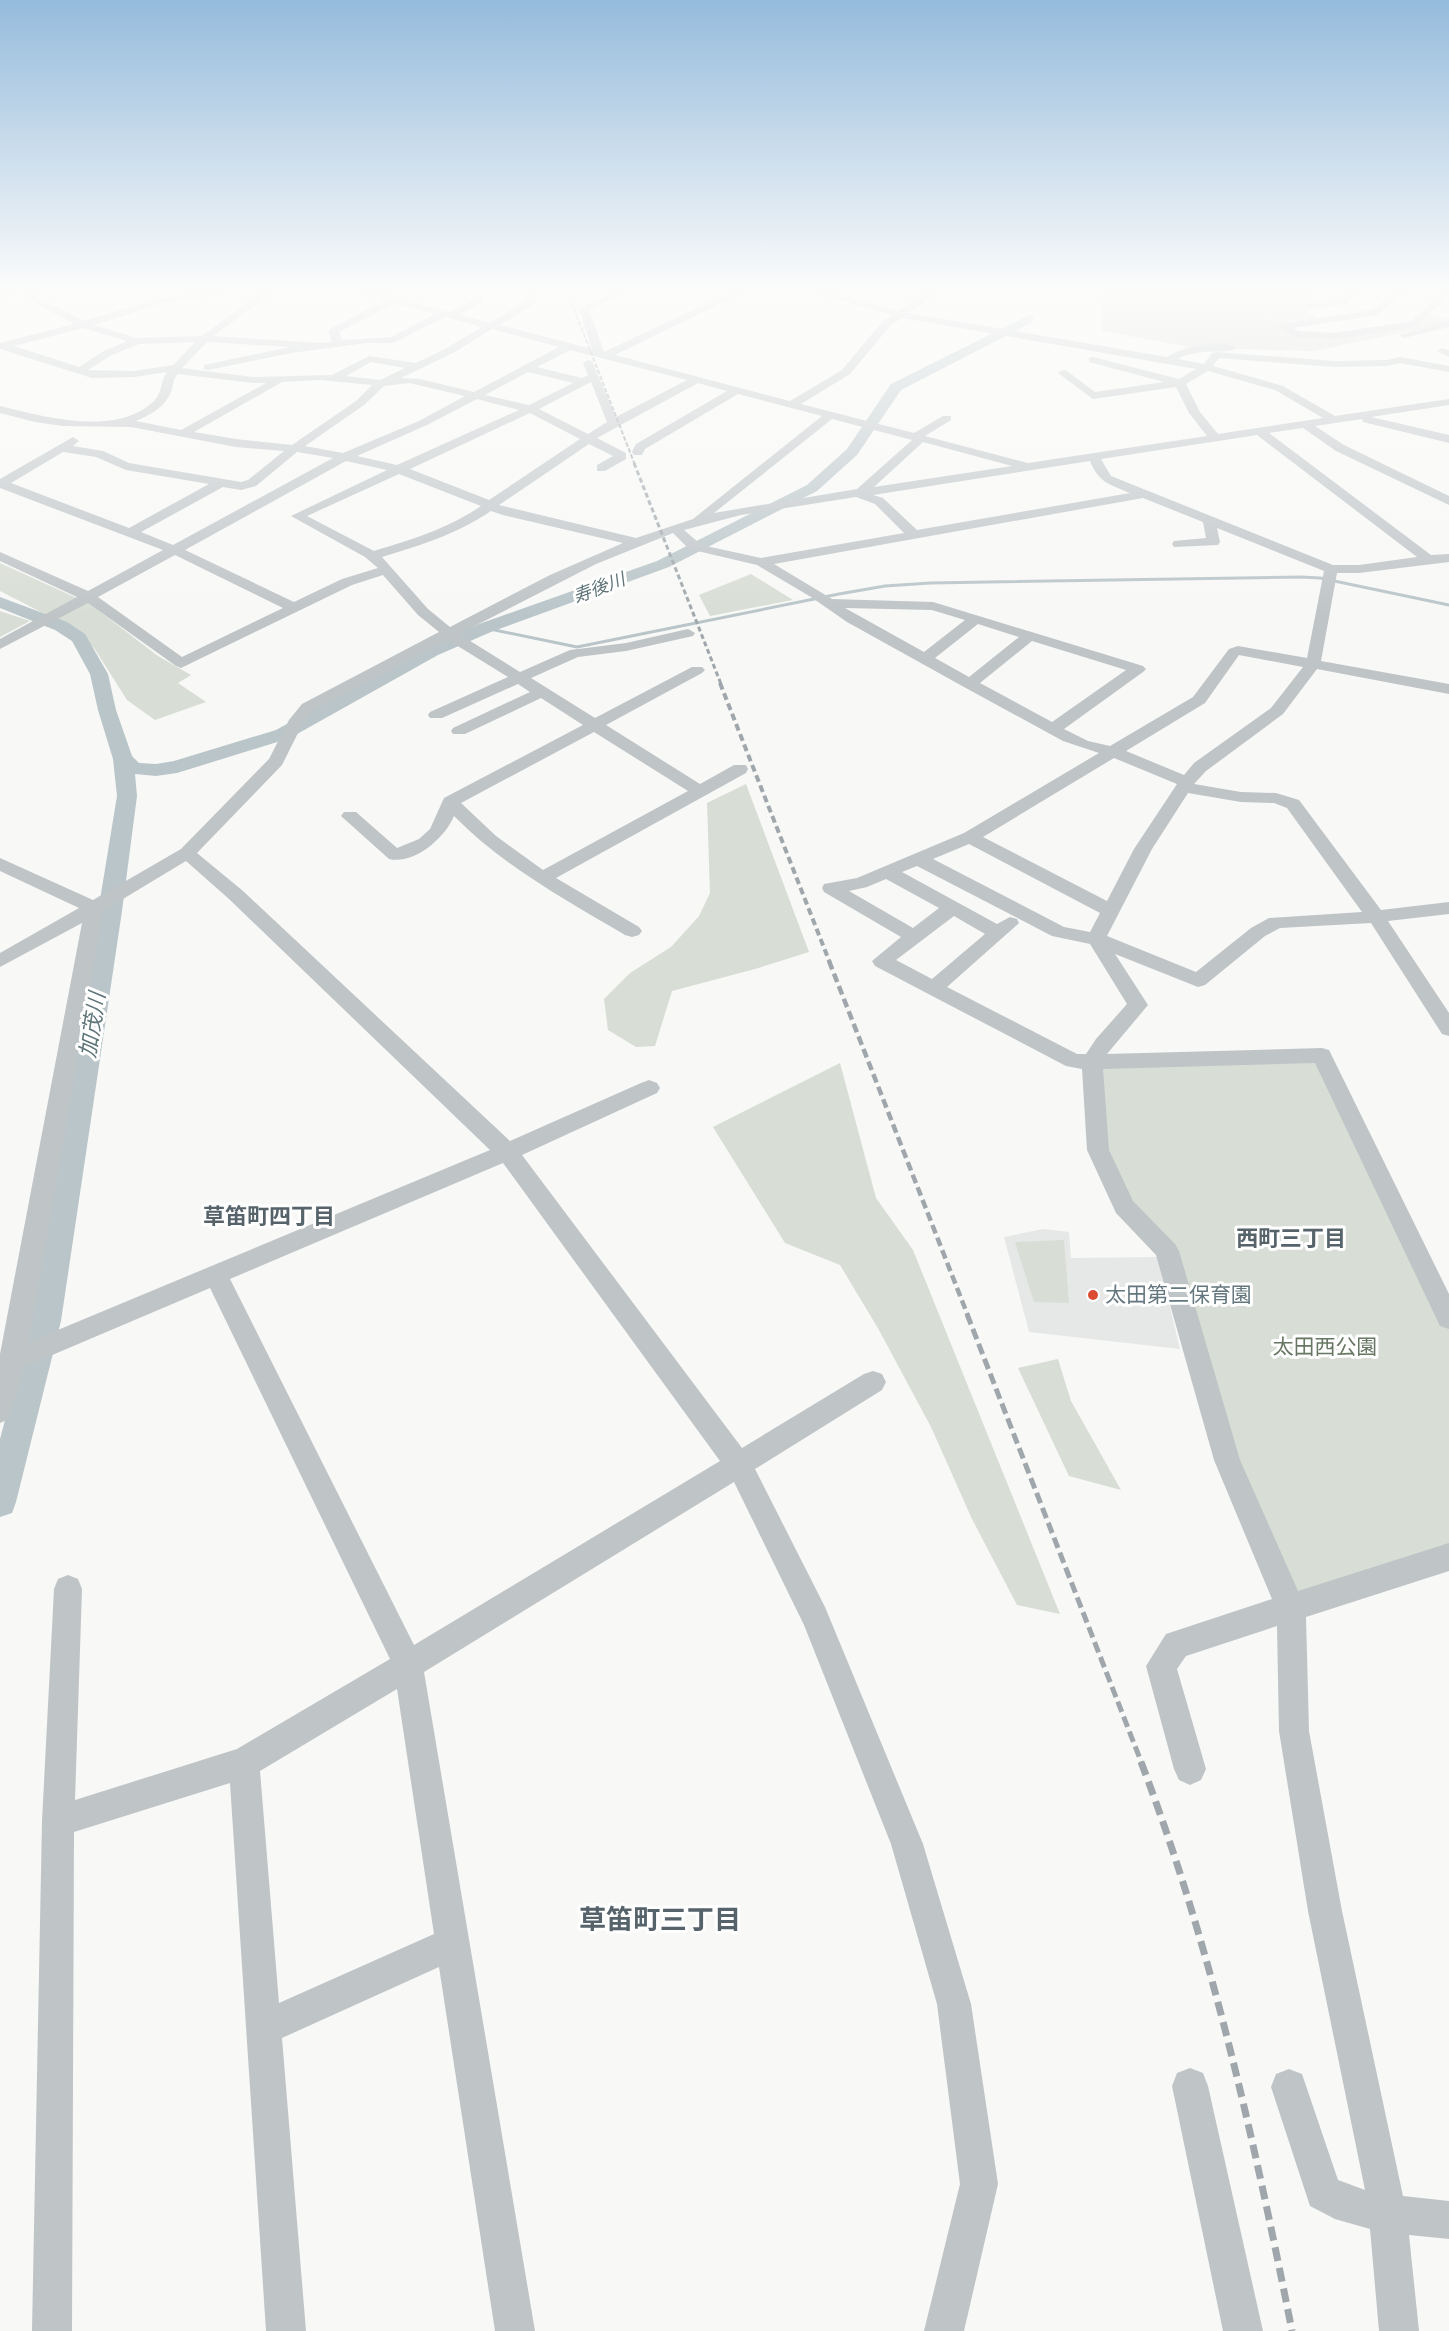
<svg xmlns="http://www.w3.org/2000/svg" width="1449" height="2331" viewBox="0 0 1449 2331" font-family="Jost,'Noto Sans JP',sans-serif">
	<rect width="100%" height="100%" fill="#f8f8f6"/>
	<!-- built -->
	<path fill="#e6e8e7" d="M1043,1229L1069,1232L1071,1258L1158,1257L1180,1349L1029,1332L1004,1237Z"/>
	<!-- green -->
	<g fill="#d8ddd5">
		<path d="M1103,291L1312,292L1308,312L1324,321L1284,327L1296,334L1334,336L1415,324L1426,314L1449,319V323L1314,351L1195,348L1102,331Z"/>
		<path d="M0,563L90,604L158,656L191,675L178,683L206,702L155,720L127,700L94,648L74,629L0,591Z"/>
		<path d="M751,574L793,600L710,616L699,595Z"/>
		<path d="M0,611L30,621L0,637Z"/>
		<path d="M746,784L809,952L755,969L672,991L655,1046L636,1047L608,1030L604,999L630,973L671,947L699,916L710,893L707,803Z"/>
		<path d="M1322,1055L1449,1319V1557L1291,1609L1167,1251L1098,1150L1092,1062Z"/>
		<path d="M840,1063L876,1198L913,1250L1060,1614L1017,1605L972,1519L931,1427L879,1330L840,1265L785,1243L713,1127Z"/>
		<path d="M1064,1240L1069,1303L1034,1302L1015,1242Z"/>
		<path d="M1058,1359L1071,1401L1121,1490L1069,1476L1018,1368Z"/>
	</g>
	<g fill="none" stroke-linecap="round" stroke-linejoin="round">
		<!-- stream -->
		<path stroke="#b9c5c9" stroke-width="3" d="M485,628L577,647L839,594L885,586L930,583L1301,577L1320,578L1449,605"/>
		<!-- river -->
		<path fill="#b9c5c9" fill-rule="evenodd" d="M1029,315L1033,316V322L901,390L857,455L817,491L669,567L491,632L438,655L290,738L177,773L156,776L135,774L137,796L122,911L61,1321L16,1502L12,1513L0,1517V1439L31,1321L117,796L113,759L98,710L90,674L72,641L55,630L0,608V597L67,622L85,634L108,674L116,710L132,756L139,763L156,764L174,761L276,730L426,647L479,624L657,561L807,485L847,449L891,384Z"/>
		<!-- minor -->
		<g fill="#bfc4c7" fill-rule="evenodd">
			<path d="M32,291L36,296L84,321L160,298L211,291H241L161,304L93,325L138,338L202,336L263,291H275L213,336L322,343L332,342L328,332L331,328L384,301L352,291C369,291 385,295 400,296L401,299L450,312L479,297L482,298V302L460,315L490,323L528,300L525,291H535L536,303L500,325L592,349L579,309L616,291H630L589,310L604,352L733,291H746L615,355L790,401L842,370L882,322L892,315L809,291H825L899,311L928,291H940L909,313L1167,357C1181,347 1222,337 1237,348C1227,355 1198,347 1178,359L1204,364L1212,353L1216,352L1334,361L1387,360L1400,357L1449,366V372L1400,363L1387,366L1334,367L1219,358L1213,366L1283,386L1335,416L1449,399V405L1371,417L1449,435V443L1363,422L1362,419L1315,426L1344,445L1449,496V505L1336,451L1303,428L1269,433L1431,555L1449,554V562L1359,573H1337L1321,661L1449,684V694L1317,669L1283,714L1206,771L1194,784L1241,792L1276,793L1299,800L1381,910L1449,902V914L1388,921L1449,1013V1036L1442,1034L1371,923L1280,928L1265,936L1205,985L1198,987L1115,954L1148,1005L1107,1054L1322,1048L1329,1050L1449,1294V1329L1440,1326L1315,1063L1103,1069L1109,1150L1133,1201L1175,1244L1179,1251L1240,1460L1298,1591L1449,1543V1571L1306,1617L1309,1731L1342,1911L1403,2196L1449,2201V2239L1409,2235L1419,2331H1379L1370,2229L1335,2219L1310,2206L1271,2087L1276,2074L1289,2069L1302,2074L1338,2180L1365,2190L1308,1911L1279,1731L1277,1626L1186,1656L1177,1669L1206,1769L1201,1780L1190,1785L1179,1780L1174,1769L1146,1666L1166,1634L1272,1599L1214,1460L1156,1255L1116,1213L1087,1150L1082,1069L1066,1066L875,966L872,961L901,937L824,892L822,888L824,884L857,878L964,833L1099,753L1063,741L964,687L847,622L811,597L757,565L689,549L673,533L596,564L459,634L520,672L570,650L626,643L688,629L695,633L693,636L626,651L578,657L531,678L595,718L692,667H702L705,670L702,673L606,725L700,784L734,765H746L748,769L746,773L556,878L639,927L642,931L639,935L632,937L625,935C566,900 503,866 454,816C445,838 414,865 389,859L341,816L344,812H356L397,848L419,839L430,829L444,798L583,725L541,698L465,734H453L451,731L453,728L530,692L518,684L442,718H430L428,715L430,712L508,677L448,640L314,710L304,721L282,765L197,853L243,891L510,1141L641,1083L649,1080L657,1083L660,1088L657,1093L522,1155L742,1448L864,1374L873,1371L882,1374L886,1382L882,1390L755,1469L825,1607L923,1844L971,2004L998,2184L964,2331H924L960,2184L937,2004L891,1844L804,1625L734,1482L424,1672L535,2331H495L439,1967L282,2038L306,2331H266L230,1783L74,1832L72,2331H32L42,1821L54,1589L58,1579L68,1575L78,1579L82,1589L75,1800L237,1749L390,1659L210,1288L24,1367L9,1419L0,1423V1354L82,923L0,967V953L79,908L0,871V858L93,900L181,849L269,759L289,720L302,704L439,632L418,615L383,575L352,585L181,668L176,666L88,603L0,649V639L77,597L0,561V552L88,591L163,550L0,488V479L73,437L79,441L73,446L103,451L129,463L241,482L248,480L284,451L236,447L131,427L63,426L35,422L0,413V406C45,417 117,437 154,401C163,392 160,381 167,372L134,377L92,378L0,349V343L74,324L30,300L24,293L0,298V292ZM394,304L435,314L391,337L342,340L339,332ZM445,317L482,327L445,349L416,363L369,356L332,375L253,377L182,368L207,342L290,347L204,365V369L208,370L291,353L367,343H393ZM902,318L1196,369L1179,379L1093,357L1089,358V362L1164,382L1095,392L1067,371L1063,370L1058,373L1093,399L1176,387L1189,413L1207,436L1028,463L925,436L951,420V416H943L914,433L801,404L850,374L890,326ZM83,328L127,341L102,352L79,367L14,346ZM492,329L559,347L474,392L420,379L401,378L453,353ZM195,342L173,365L134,371L88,370L110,356L139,344ZM570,350L687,380L616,417L592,361L588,360L583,363L588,375L582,378L537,367ZM371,362L405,368L380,380L346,376ZM1208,371L1275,390L1323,418L1218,434L1200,412L1186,384ZM528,372L573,383L529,405L485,395ZM178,374L253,383H266L181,430L136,421C150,415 165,407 171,392C174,385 172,380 178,374ZM320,380L372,385L356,401L292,445L236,439L194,432L282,382ZM591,382L607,422L588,434L539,409ZM409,383L465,396L419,421L343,453L305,446L364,405L384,386ZM698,383L727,391L636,444L632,452L634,455H642L645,449L738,394L822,416L693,519L636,538L499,505L589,444L613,456L597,465V471H605L626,459V453L597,438ZM477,399L519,410L397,465L357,456L427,425ZM530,413L580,439L489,500L410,469ZM832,419L912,440L857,489L714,513ZM1257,435L1417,557L1359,565H1333L1111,476L1101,459ZM923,442L1012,466L874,487ZM63,452L96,457L126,470L209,484L129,528L11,483ZM297,452L333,458L173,545L141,532L223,487L241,490L256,486ZM346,461L387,470L291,516L365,557L378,568L342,579L294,602L185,550ZM1090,461C1099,483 1109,484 1130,493L917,530L883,498L873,495ZM399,474L481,506C447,529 413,539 374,551L307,516ZM856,497L875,504L904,533L761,558L706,546L699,543L684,530L741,515ZM1143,498L1203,522L1206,538L1174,541L1172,544L1174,547L1218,545L1220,542L1217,528L1324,571L1307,658L1238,646L1229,649L1193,697L1110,746L1088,741L1064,729L1143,672L1146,669L1143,666L933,602L832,599L774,564ZM491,511L503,515L623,543L550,575L450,627L428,609L382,557C421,545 457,534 491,511ZM175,555L283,608L182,657L98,597ZM845,608L932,610L965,620L924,652ZM978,624L1019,637L969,677L935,658ZM1032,641L1126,670L1052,722L980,683ZM1239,655L1303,667L1271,708L1194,763L1184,775L1126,751L1205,703ZM594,732L688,791L543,870L496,836L461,803ZM1114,758L1177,784L1134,849L1107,901L983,837ZM1188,793L1241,802L1274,803L1287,808L1362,912L1269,918L1251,928L1196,972L1107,936L1152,849ZM969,844L1100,913L1090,932L1064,927L933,859ZM186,861L229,899L490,1150L29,1342L103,911ZM917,866L1052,936L1090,944L1127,1004L1096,1039L1086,1054H1077L947,987L1019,923L1017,919L1010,917L997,924L902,872ZM886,879L939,908L913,928L849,891L867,887ZM954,916L985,934L932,979L896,960ZM503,1163L720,1461L414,1645L230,1279ZM397,1689L434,1934L279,2003L260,1771Z"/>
			<path d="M1100,291H1111L1112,292L1107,295Z"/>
			<path d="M1349,291H1360L1346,304L1309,309L1304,306C1319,296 1333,306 1349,291Z"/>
			<path d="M1396,291H1407L1378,315L1293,328L1298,331L1334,333L1412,321L1443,291H1449V296L1415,327L1334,339L1296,337L1278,327L1283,324L1372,310Z"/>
			<path d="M1449,321V327L1404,338L1399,335Z"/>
			<path d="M1442,348L1449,350V357L1437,351Z"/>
			<path d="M1190,2068L1203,2073L1208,2086L1263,2331H1223L1172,2086L1177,2073Z"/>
		</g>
		<!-- rail-far5 -->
		<path stroke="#9fa7ac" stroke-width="2" stroke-dasharray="4.5 2" stroke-linecap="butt" d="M567,291L635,465"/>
		<!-- rail-far4 -->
		<path stroke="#9fa7ac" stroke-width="3" stroke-dasharray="5 3" stroke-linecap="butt" d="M634,463L721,684"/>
		<!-- rail-far3 -->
		<path stroke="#9fa7ac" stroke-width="4" stroke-dasharray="7 4" stroke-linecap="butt" d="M720,683L830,963"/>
		<!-- rail-far2 -->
		<path stroke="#9fa7ac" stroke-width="4.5" stroke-dasharray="9 4.5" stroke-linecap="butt" d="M829,961L968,1316"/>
		<!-- rail-far1 -->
		<path stroke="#9fa7ac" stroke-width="5" stroke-dasharray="11 5" stroke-linecap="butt" d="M967,1314L1142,1764"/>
		<!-- rail -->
		<path stroke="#9fa7ac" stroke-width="7" stroke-dasharray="14 7" stroke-linecap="butt" d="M1141,1762C1211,1945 1254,2139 1292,2331"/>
	</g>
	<!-- sky -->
	<linearGradient id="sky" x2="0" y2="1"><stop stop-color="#95bbdc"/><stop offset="0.47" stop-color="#fcfcfb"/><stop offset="1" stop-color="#fcfcfb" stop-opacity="0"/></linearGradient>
	<rect width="1449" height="618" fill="url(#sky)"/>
	<!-- markers -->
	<circle fill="#db4b32" stroke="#fff" stroke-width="2" cx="1093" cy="1295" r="6"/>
	<g text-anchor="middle" stroke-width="6" stroke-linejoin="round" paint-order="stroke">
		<!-- far-water labels -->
		<g font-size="18" font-style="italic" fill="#5f7579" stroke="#fff">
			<text transform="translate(599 588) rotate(-21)" y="6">寿後川</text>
		</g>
		<!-- poi labels -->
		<g font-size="21" fill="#64767f" stroke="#fff" text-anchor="start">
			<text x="1105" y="1302">太田第二保育園</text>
		</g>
		<!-- park labels -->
		<g font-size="21" fill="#687763" stroke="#fff">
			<text x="1325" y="1354">太田西公園</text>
		</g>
		<!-- water labels -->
		<g font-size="22" font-style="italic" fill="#5f7579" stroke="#fff">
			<text transform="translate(92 1025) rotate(-81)" y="8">加茂川</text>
		</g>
		<!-- neighbourhood labels -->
		<g font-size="22" font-weight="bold" fill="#56636b" stroke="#fff">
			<text x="269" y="1224">草笛町四丁目</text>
			<text x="1291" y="1246">西町三丁目</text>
		</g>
		<!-- near-neighbourhood labels -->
		<g font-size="27" font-weight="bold" fill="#56636b" stroke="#fff">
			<text x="660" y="1929">草笛町三丁目</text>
		</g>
	</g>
</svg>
